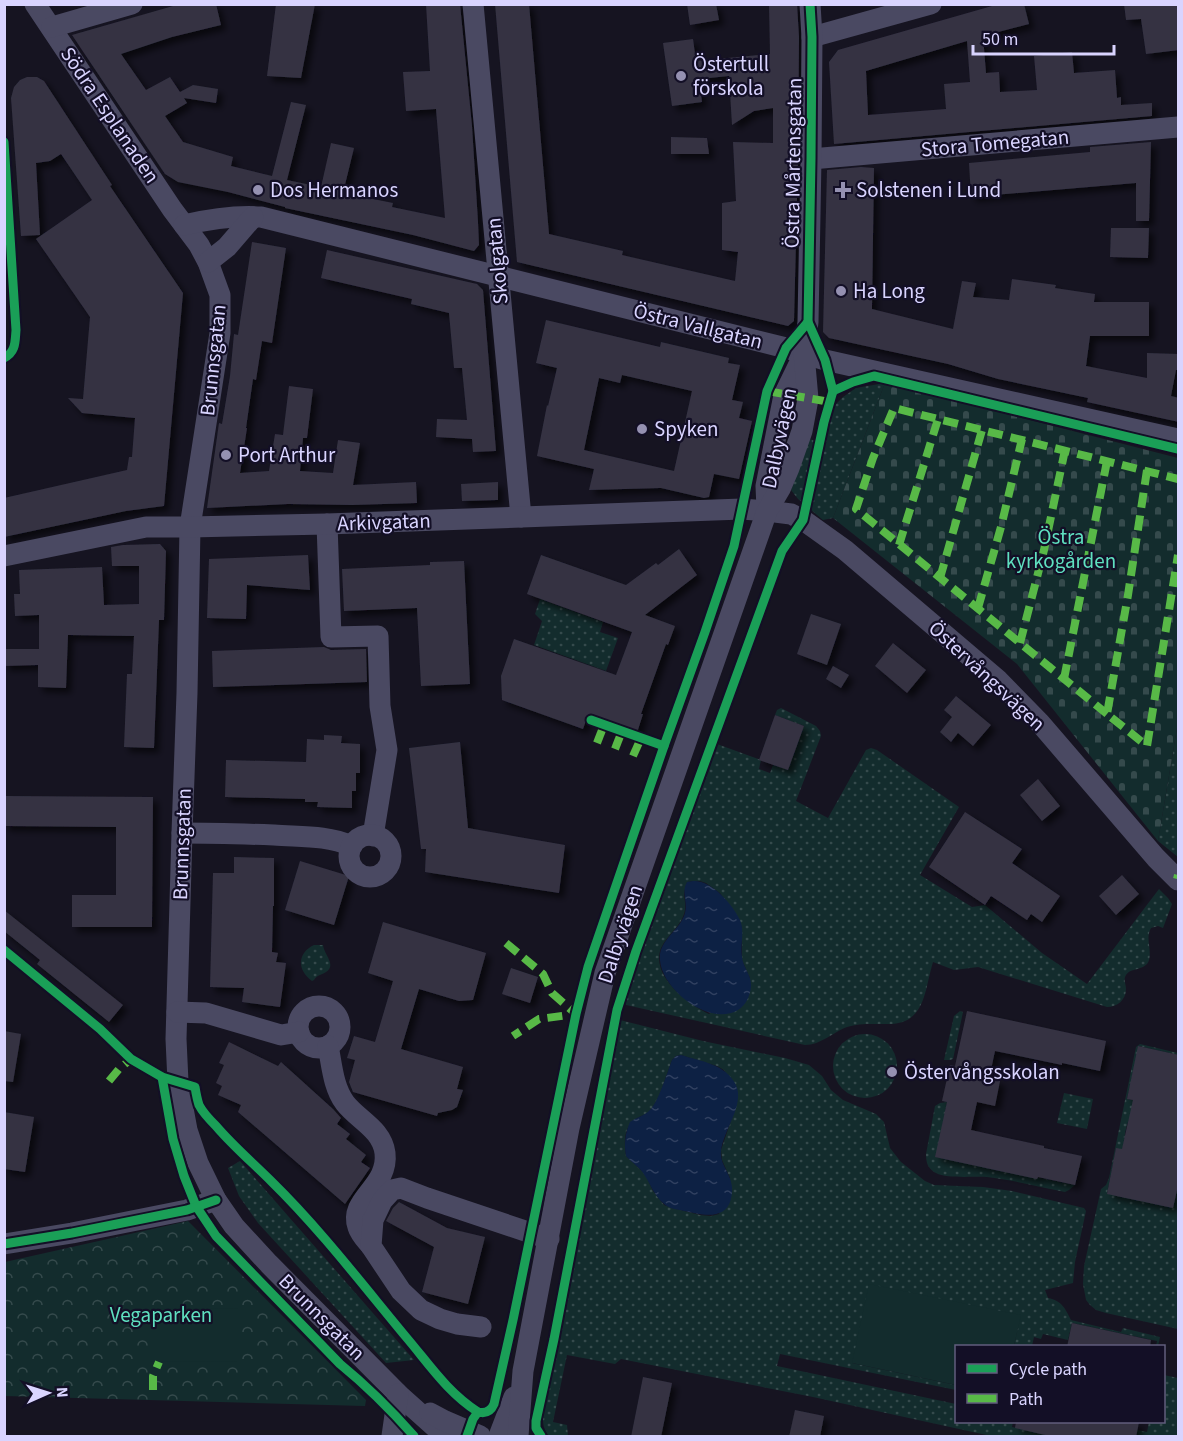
<svg xmlns="http://www.w3.org/2000/svg" width="1183" height="1441" viewBox="0 0 1183 1441" font-family="'Source Sans 3',sans-serif">
	<defs>
		<pattern id="grass-dots" width="8" height="8" patternUnits="userSpaceOnUse" patternTransform="scale(1.5)"><rect width="8" height="8" fill="#132c2d"/><path d="M2 2h.1M6 6h.1" fill="none" stroke="#354a4c" stroke-width="1.8" stroke-linecap="round"/></pattern>
		<pattern id="cemetery-stones" width="16" height="16" patternUnits="userSpaceOnUse" patternTransform="scale(1.5)"><rect width="16" height="16" fill="#132c2d"/><path d="M2 7V4a2 2 0 0 1 4 0v3zM10 15v-3a2 2 0 0 1 4 0v3z" fill="#354a4c"/></pattern>
		<pattern id="park-crowns" width="20" height="18" patternUnits="userSpaceOnUse" patternTransform="scale(1.5)"><rect width="20" height="18" fill="#132c2d"/><path d="M2 6a3 3 0 1 1 6 0M12 15a3 3 0 1 1 6 0" fill="none" stroke="#354a4c"/></pattern>
		<pattern id="water-ripples" width="26" height="14" patternUnits="userSpaceOnUse" patternTransform="scale(1.5)"><rect width="26" height="14" fill="#0d2144"/><path d="M2 4q2-2 4 0t4 0M15 11q2-2 4 0t4 0" fill="none" stroke="#304060"/></pattern>
		<filter id="shadow"><feDropShadow dx="5" dy="5" stdDeviation="3" flood-color="#0009"/></filter>
	</defs>
	<rect width="100%" height="100%" fill="#161421"/>
	<!-- grass -->
	<g fill="url(#grass-dots)" fill-rule="evenodd">
		<path d="M885,383L833,518L823,520L798,499L791,490L809,439L823,443L833,407L843,397L856,388Z"/>
		<path d="M540,599L603,622L600,632L618,638L606,671L534,645L542,621L535,614Z"/>
		<path d="M781,708L816,726L820,731L821,736L796,801L828,818L866,750L871,748L877,750L959,807L920,875L972,907L985,905L1042,953L1087,984L1159,889L1168,898L1172,904L1163,928L1158,926L1151,928C1145,938 1152,949 1149,960C1146,971 1131,967 1126,975C1123,980 1126,984 1126,989C1126,1000 1117,1007 1107,1007L978,967L954,970L933,962C924,991 926,1026 885,1024C873,1024 859,1023 847,1027C833,1032 821,1045 805,1045L626,1005L624,1002L679,849L709,770L717,744L761,760L759,769L770,773L773,765L788,770L804,726L775,715L777,710ZM693,881H700L706,883L720,893L739,920L742,928V960L750,978L709,1014C688,1004 650,976 661,948C667,935 680,927 684,914C686,907 685,902 684,895C684,890 686,886 687,882Z"/>
		<path d="M1178,722V857L1158,841Z"/>
		<path d="M314,945H323C324,955 337,965 326,972C320,976 318,974 314,980L312,981C297,970 297,953 314,945Z"/>
		<path d="M960,1011L963,1012L953,1059L950,1060H944L954,1016Z"/>
		<path d="M620,1020L703,1041L785,1058L809,1065L822,1076L831,1090L843,1100L876,1114L884,1122L890,1148L901,1162L925,1181L934,1185L983,1187L1012,1191L1084,1208L1086,1211L1075,1262L1073,1283L1045,1290L1048,1298C1062,1301 1065,1308 1071,1320L1121,1332L1123,1328L1160,1337L1158,1346H1156L1157,1341L1072,1323L1068,1340L1043,1334L1041,1339L1034,1337L1032,1346H1014L1020,1316L852,1363L956,1385V1390L780,1354L777,1366L956,1404V1422H1013L1012,1427L1054,1436H991L813,1397L621,1359L615,1364L567,1355L553,1422L567,1425L568,1436H549C542,1428 543,1421 543,1410L618,1022ZM681,1055L717,1066L724,1070L738,1094L735,1109L721,1150L722,1160L730,1178L719,1214L711,1216L700,1215L672,1208L664,1205L653,1191L645,1174L626,1156C624,1143 623,1126 637,1118C643,1115 648,1114 652,1108C661,1096 666,1075 672,1060L676,1056Z"/>
		<circle cx="865" cy="1066" r="32"/>
		<path d="M1140,1044L1178,1053V1055L1139,1046L1127,1099L1137,1101C1130,1117 1121,1133 1126,1150L1116,1149L1107,1194L1178,1181V1329L1106,1313L1096,1310L1090,1305L1086,1300L1083,1284L1084,1266L1101,1189L1106,1185L1109,1178L1136,1047Z"/>
		<path d="M1064,1093L1093,1099L1087,1129L1057,1123Z"/>
		<path d="M947,1102L936,1157L1075,1185L1069,1190L1065,1192C1039,1187 1013,1180 987,1177C974,1176 947,1179 936,1173C928,1169 926,1163 926,1154L935,1106L940,1103Z"/>
		<path d="M240,1161L414,1360L386,1363L258,1223L239,1196L228,1168Z"/>
		<path d="M1164,1375L1178,1378V1436H1136L1137,1430L1147,1432L1149,1422H1164Z"/>
	</g>
	<!-- cemetery -->
	<path fill="url(#cemetery-stones)" d="M885,383L1178,458V722L1158,841L1017,664L833,518Z"/>
	<!-- park -->
	<path fill="url(#park-crowns)" d="M188,1221L366,1400L365,1406L5,1396V1262Z"/>
	<!-- pitch -->
	<g fill="#132c2d">
		<path d="M869,1284L1021,1315L1014,1346H956V1385L852,1363Z"/>
		<path d="M238,1308V1361L150,1362V1309Z"/>
	</g>
	<!-- water -->
	<g fill="url(#water-ripples)">
		<path d="M693,881C712,880 732,904 740,920C745,932 740,944 742,957C743,968 752,975 751,987C750,996 746,1005 738,1010C710,1027 662,990 660,960C658,940 680,931 685,913C688,902 681,892 687,882Z"/>
		<path d="M681,1055C700,1061 726,1064 736,1085C745,1105 723,1131 721,1151C719,1167 737,1177 731,1199C725,1222 700,1214 684,1211C676,1209 669,1209 663,1203C654,1195 651,1185 645,1176C641,1168 632,1163 626,1156C624,1143 625,1134 630,1122C637,1117 645,1116 651,1109C659,1100 667,1073 672,1060L676,1056Z"/>
	</g>
	<!-- building -->
	<g fill="#343243" fill-rule="evenodd" filter="url(#shadow)">
		<path d="M180,4H216L221,25L172,37L121,54L146,90L170,77L180,92L193,85L218,89L216,103L184,98L187,103L165,116L183,142L233,157L231,166L272,176L291,102L306,105L287,180L321,187L331,143L354,148L343,193L393,203L392,207L445,218L436,109L406,111L403,72L430,71L426,4H460L472,126L478,222L479,245L474,251L413,235L285,208V207L228,192L178,182L165,174L72,35Z"/>
		<path d="M276,4H315L301,78L267,76Z"/>
		<path d="M495,4H529L549,234L623,251L622,255L735,281L738,252L722,250V203L736,201L733,142L773,143V108L754,111L732,125L729,76L699,79L702,102L672,106L663,43L693,39L696,61L770,54L769,4H797L799,37L798,159L794,321L788,326L517,262Z"/>
		<path d="M687,4H716L719,20L690,25Z"/>
		<path d="M999,4H1024L1029,24L983,36L986,73L999,72L1000,92L1037,90L1034,56L1072,52L1074,73L1115,70L1117,98L1121,97V105L1152,103V116L834,144L829,62L838,50ZM967,41L970,82L944,84L946,109L868,115L866,71Z"/>
		<path d="M1124,4H1179V50L1146,54L1141,19L1126,20Z"/>
		<path d="M27,77H37L44,81L112,185L110,186L183,293L164,506L126,511L4,537V498L127,470L129,457H132L135,418L82,413L68,398L83,399L90,317L36,239L92,200L61,154L50,161L36,163L40,235L21,236L11,98L14,87L20,80Z"/>
		<path d="M671,137L707,138L709,154H671Z"/>
		<path d="M1151,142L1149,221H1136V183L971,197L969,163L1090,152V147Z"/>
		<path d="M861,167L874,168L872,309L953,329L962,281L976,283L973,297L1009,300L1012,279L1056,285L1055,288L1095,294L1094,302H1149V336H1090L1086,366L1147,378V353L1179,354V370H1176L1171,396L1179,398V422L1087,402L1088,398L998,379L948,364L829,338L823,332L827,170Z"/>
		<path d="M1111,228H1149L1148,258L1110,257Z"/>
		<path d="M252,242L286,248L272,343L262,341L256,380L253,379L246,428H247L240,473L269,471L275,434L283,435L289,386L313,389L307,438H303L300,471L333,473L338,440L360,443L353,485L416,482L417,503L352,505L288,504L207,508L219,423L222,424L230,376L234,334L238,335Z"/>
		<path d="M327,250L477,284L483,290L496,451L473,452L472,439L436,437L437,419L467,420L462,368H454L449,313L411,304L412,299L321,278Z"/>
		<path d="M546,320L660,347L661,342L729,358L728,363L740,365L732,400L743,402L739,418L752,421L739,479L714,474L709,497L704,498L661,488L589,490L594,469L537,456L547,405L548,406L557,368L536,363ZM622,375L692,391L674,471L584,450L599,378L620,383Z"/>
		<path d="M498,482V500L462,501L461,484Z"/>
		<path d="M160,544L166,551L164,620H159L154,748L124,747L127,674H132L134,636L68,635L66,688L38,687V665L4,666V649H39V615L15,616L14,594H20L19,570L102,567L104,605L139,604V566H112L111,547L123,545Z"/>
		<path d="M679,549L697,575L645,615L675,626L668,645L666,644L641,714H643L637,733L588,715L583,729L502,700L501,676L514,639L616,675L632,632L527,594L541,555L626,585L656,563L658,565Z"/>
		<path d="M308,555L310,590L247,585L246,619L207,618L209,559Z"/>
		<path d="M464,561L470,684L421,686L417,608L344,611L342,569L430,565V562Z"/>
		<path d="M811,614L841,624L827,665L797,654Z"/>
		<path d="M893,643L926,670L907,693L875,666Z"/>
		<path d="M324,647L331,650L366,649L367,682L213,687L212,651Z"/>
		<path d="M833,666L849,675L841,688L826,679Z"/>
		<path d="M956,696L991,725L973,746L958,733L951,742L940,732L952,717L944,710Z"/>
		<path d="M775,715L804,726L788,770L759,760Z"/>
		<path d="M324,735L342,736L341,743L360,744V773H356V791H352V808L317,807L318,802H305V799L225,797L226,760L306,762L307,739L324,740Z"/>
		<path d="M460,742L468,828L565,845L559,893L425,872L426,849H421L409,748Z"/>
		<path d="M1038,779L1060,806L1042,821L1020,795Z"/>
		<path d="M4,796L153,797L152,927H72V895H116V827L4,826Z"/>
		<path d="M965,812L1022,849L1012,863L1060,896L1042,922L1031,914L1027,920L991,896L985,905L929,867Z"/>
		<path d="M234,857L274,858V906H273L272,952L278,953L276,962L286,963L280,1007L242,1002L244,988L210,987L213,873H234Z"/>
		<path d="M300,861L349,876L334,925L285,910Z"/>
		<path d="M1122,875L1139,894L1116,915L1099,896Z"/>
		<path d="M4,910L123,1005L109,1022L37,964L40,960L4,931Z"/>
		<path d="M383,922L486,953L473,1000L459,1001L419,989L401,1049L463,1067L457,1089L463,1090L457,1107L452,1110L438,1113L437,1116L353,1092L349,1082L355,1060L347,1058L354,1036L375,1042L393,981L368,973Z"/>
		<path d="M511,968L538,977L530,1003L502,994Z"/>
		<path d="M967,1011L1106,1041L1100,1071L1062,1063V1065L995,1051L989,1079L1000,1081L995,1106L977,1102L971,1130L1044,1146V1148L1082,1156L1075,1185L1038,1177L1037,1179L935,1157L947,1102L942,1101L950,1065L955,1066Z"/>
		<path d="M4,1031L21,1034L13,1082L4,1081Z"/>
		<path d="M229,1042L278,1066L281,1062L333,1109L341,1118L337,1124L350,1134L346,1139L366,1155L361,1162L370,1168L345,1204L238,1112L241,1105L218,1095L222,1086L216,1083L224,1065L219,1063Z"/>
		<path d="M1138,1046L1179,1055V1181L1173,1208L1107,1194L1116,1148L1122,1149L1133,1100L1127,1099Z"/>
		<path d="M4,1112L34,1117L25,1172L4,1169Z"/>
		<path d="M399,1202L447,1228L485,1237L468,1304L422,1292L434,1247L386,1221L393,1208Z"/>
		<path d="M1072,1323L1151,1340L1150,1347H1067Z"/>
		<path d="M643,1377L672,1383L661,1437H631Z"/>
		<path d="M795,1410L824,1416L820,1437H789Z"/>
		<path d="M1016,1422H1139L1136,1437H1054L1015,1428Z"/>
	</g>
	<g fill="none" stroke-linecap="round" stroke-linejoin="round">
		<!-- minor -->
		<g stroke="#4a4962" stroke-width="21">
			<path d="M35,4L172,209L199,245L208,262L220,295V333L190,527L187,693L182,833L176,1039L178,1082L187,1130L198,1163L216,1200L234,1226L269,1264L398,1394L445,1436"/>
			<path d="M473,4L521,517"/>
			<path d="M52,27L132,4"/>
			<path d="M812,37L931,4"/>
			<path d="M811,159L1178,127"/>
			<path d="M184,225C210,219 234,215 261,217L786,348L825,360L1178,439"/>
			<path d="M208,262L227,247L253,217"/>
			<path d="M767,509L766,486L784,395L804,354"/>
			<path d="M327,524L331,637L378,636L380,706L387,750L373,836"/>
			<path d="M4,556L146,527H190L327,524L742,509L767,511L791,514L803,520L845,550L998,680L1040,723L1156,858L1178,880"/>
			<path d="M182,833C213,833 244,834 274,835C302,837 326,835 352,846"/>
			<circle cx="370" cy="856" r="21"/>
			<circle cx="319" cy="1027" r="21"/>
			<path d="M177,1012L206,1013L281,1035L299,1032"/>
			<path d="M328,1046C332,1065 333,1087 345,1103C358,1120 382,1129 385,1153C389,1187 348,1199 358,1227C360,1234 367,1241 371,1246"/>
			<path d="M4,1244L72,1233L187,1210L216,1200"/>
			<path d="M481,1327L457,1324L440,1319L421,1310L401,1291L371,1246L373,1220L382,1201L392,1190L401,1188L427,1198L549,1239"/>
			<path d="M430,1413L445,1421L480,1436"/>
			<path d="M392,1436L398,1394"/>
			<path d="M499,1436L514,1397"/>
			<path d="M518,1436L523,1371L569,1128L605,973L767,511L780,489L789,468L802,431L808,399L804,354L808,322L811,159L812,37L810,4"/>
		</g>
		<!-- quiet -->
		<g stroke="#58b947" stroke-width="8" stroke-dasharray="15 8" stroke-linecap="butt">
			<path d="M767,391L830,402"/>
			<path d="M1147,470L1128,595L1107,714L1147,746L1178,555"/>
			<path d="M899,545L938,419"/>
			<path d="M940,578L982,430"/>
			<path d="M978,608L1001,527L1022,439"/>
			<path d="M1020,643L1044,550L1065,450"/>
			<path d="M1064,679L1107,461"/>
			<path d="M1107,714L856,509L873,458L894,408L1178,479"/>
			<path d="M597,743L604,725"/>
			<path d="M615,749L622,731"/>
			<path d="M633,756L641,738"/>
			<path d="M1177,879L1178,875"/>
			<path d="M506,943L543,974L552,993L576,1014L539,1019L513,1036"/>
			<path d="M109,1081L119,1069L131,1059"/>
			<path d="M153,1390V1376L159,1362"/>
		</g>
		<defs>
			<g id="cycleway">
				<path d="M4,142L16,330C15,342 16,352 4,358"/>
				<path d="M833,391L853,382L874,376L1178,449"/>
				<path d="M591,720L664,746"/>
				<path d="M4,950L100,1029L131,1059L162,1077L195,1087C196,1093 197,1099 199,1105C203,1113 210,1120 216,1126C233,1146 253,1163 271,1181C320,1229 362,1284 406,1337C429,1364 447,1392 478,1412"/>
				<path d="M162,1077L173,1139L184,1176L196,1206L216,1236L340,1364C367,1386 391,1410 414,1436"/>
				<path d="M4,1244L72,1233L187,1210L216,1200"/>
				<path d="M467,1436L473,1419L478,1412C486,1414 491,1411 494,1404L513,1320L576,1014L588,967L664,746L705,632L734,546L767,391L786,348L808,322"/>
				<path d="M541,1436L536,1428V1421L554,1339L617,1010L636,951L782,551L803,520L824,422L833,391L825,360L808,322L811,159L812,37L810,4"/>
			</g>
		</defs>
		<!-- cycleway casing -->
		<use href="#cycleway" stroke="#130f26" stroke-width="13"/>
		<!-- cycleway -->
		<use href="#cycleway" stroke="#1a9f57" stroke-width="9"/>
	</g>
	<!-- markers -->
	<g fill="#9591b1" stroke="#130f26" stroke-width="2">
		<circle cx="681" cy="76" r="6"/>
		<circle cx="258" cy="190" r="6"/>
		<path d="M840 181h6v6h6v6h-6v6h-6v-6h-6v-6h6z"/>
		<circle cx="841" cy="291" r="6"/>
		<circle cx="642" cy="429" r="6"/>
		<circle cx="226" cy="455" r="6"/>
		<circle cx="892" cy="1072" r="6"/>
	</g>
	<g text-anchor="middle" stroke-width="4.5" stroke-linejoin="round" paint-order="stroke">
		<!-- poi labels -->
		<g font-size="21" fill="#d9d4ff" stroke="#130f26" text-anchor="start">
			<text x="693" y="71">Östertull<tspan x="693" dy="24">förskola</tspan></text>
			<text x="270" y="197">Dos Hermanos</text>
			<text x="856" y="197">Solstenen i Lund</text>
			<text x="853" y="298">Ha Long</text>
			<text x="654" y="436">Spyken</text>
			<text x="238" y="462">Port Arthur</text>
			<text x="904" y="1079">Östervångsskolan</text>
		</g>
		<!-- street labels -->
		<g font-size="21" fill="#d9d4ff" stroke="#130f26">
			<text transform="translate(110 115) rotate(56)" y="7">Södra Esplanaden</text>
			<text transform="translate(995 143) rotate(-5)" y="7">Stora Tomegatan</text>
			<text transform="translate(793 163) rotate(-89)" y="7">Östra Mårtensgatan</text>
			<text transform="translate(497 261) rotate(-95)" y="7">Skolgatan</text>
			<text transform="translate(698 326) rotate(14)" y="7">Östra Vallgatan</text>
			<text transform="translate(213 360) rotate(-84)" y="7">Brunnsgatan</text>
			<text transform="translate(779 438) rotate(-78)" y="7">Dalbyvägen</text>
			<text transform="translate(384 522) rotate(-2)" y="7">Arkivgatan</text>
			<text transform="translate(987 676) rotate(43)" y="7">Östervångsvägen</text>
			<text transform="translate(182 844) rotate(-88)" y="7">Brunnsgatan</text>
			<text transform="translate(620 934) rotate(-72)" y="7">Dalbyvägen</text>
			<text transform="translate(322 1317) rotate(45)" y="7">Brunnsgatan</text>
		</g>
		<!-- park labels -->
		<g font-size="21" fill="#5fe0c0" stroke="#130f26">
			<text x="1061" y="544">Östra<tspan x="1061" dy="24">kyrkogården</tspan></text>
			<text x="161" y="1322">Vegaparken</text>
		</g>
	</g>
	<!-- border -->
	<rect width="1183" height="1441" fill="none" stroke="#d9d4ff" stroke-width="12"/>
	<!-- legend -->
	<rect x="955" y="1345" width="210" height="78" fill="#130f26" stroke="#625e7d" stroke-width="1.5"/>
	<rect x="967" y="1364" width="30" height="9" fill="#1a9f57" stroke="#625e7d" stroke-width="1.5"/>
	<text x="1009" y="1375" font-size="18" fill="#d9d4ff">Cycle path</text>
	<rect x="967" y="1394" width="30" height="9" fill="#58b947" stroke="#625e7d" stroke-width="1.5"/>
	<text x="1009" y="1405" font-size="18" fill="#d9d4ff">Path</text>
	<!-- north arrow -->
	<g transform="translate(48 1393) rotate(87)" stroke="#130f26" stroke-width="4.5" paint-order="stroke">
	<path d="M0-4.5L10 22L0 15L-10 22Z" fill="#d9d4ff"/>
	<text y="-9" font-size="16" font-weight="bold" text-anchor="middle" fill="#d9d4ff">N</text>
	</g>
	<!-- scale -->
	<path d="M973 45v9h141v-9" fill="none" stroke="#d9d4ff" stroke-width="3"/>
	<text x="982" y="45" font-size="18" fill="#d9d4ff" stroke="#130f26" stroke-width="4.5" paint-order="stroke">50 m</text>
</svg>
